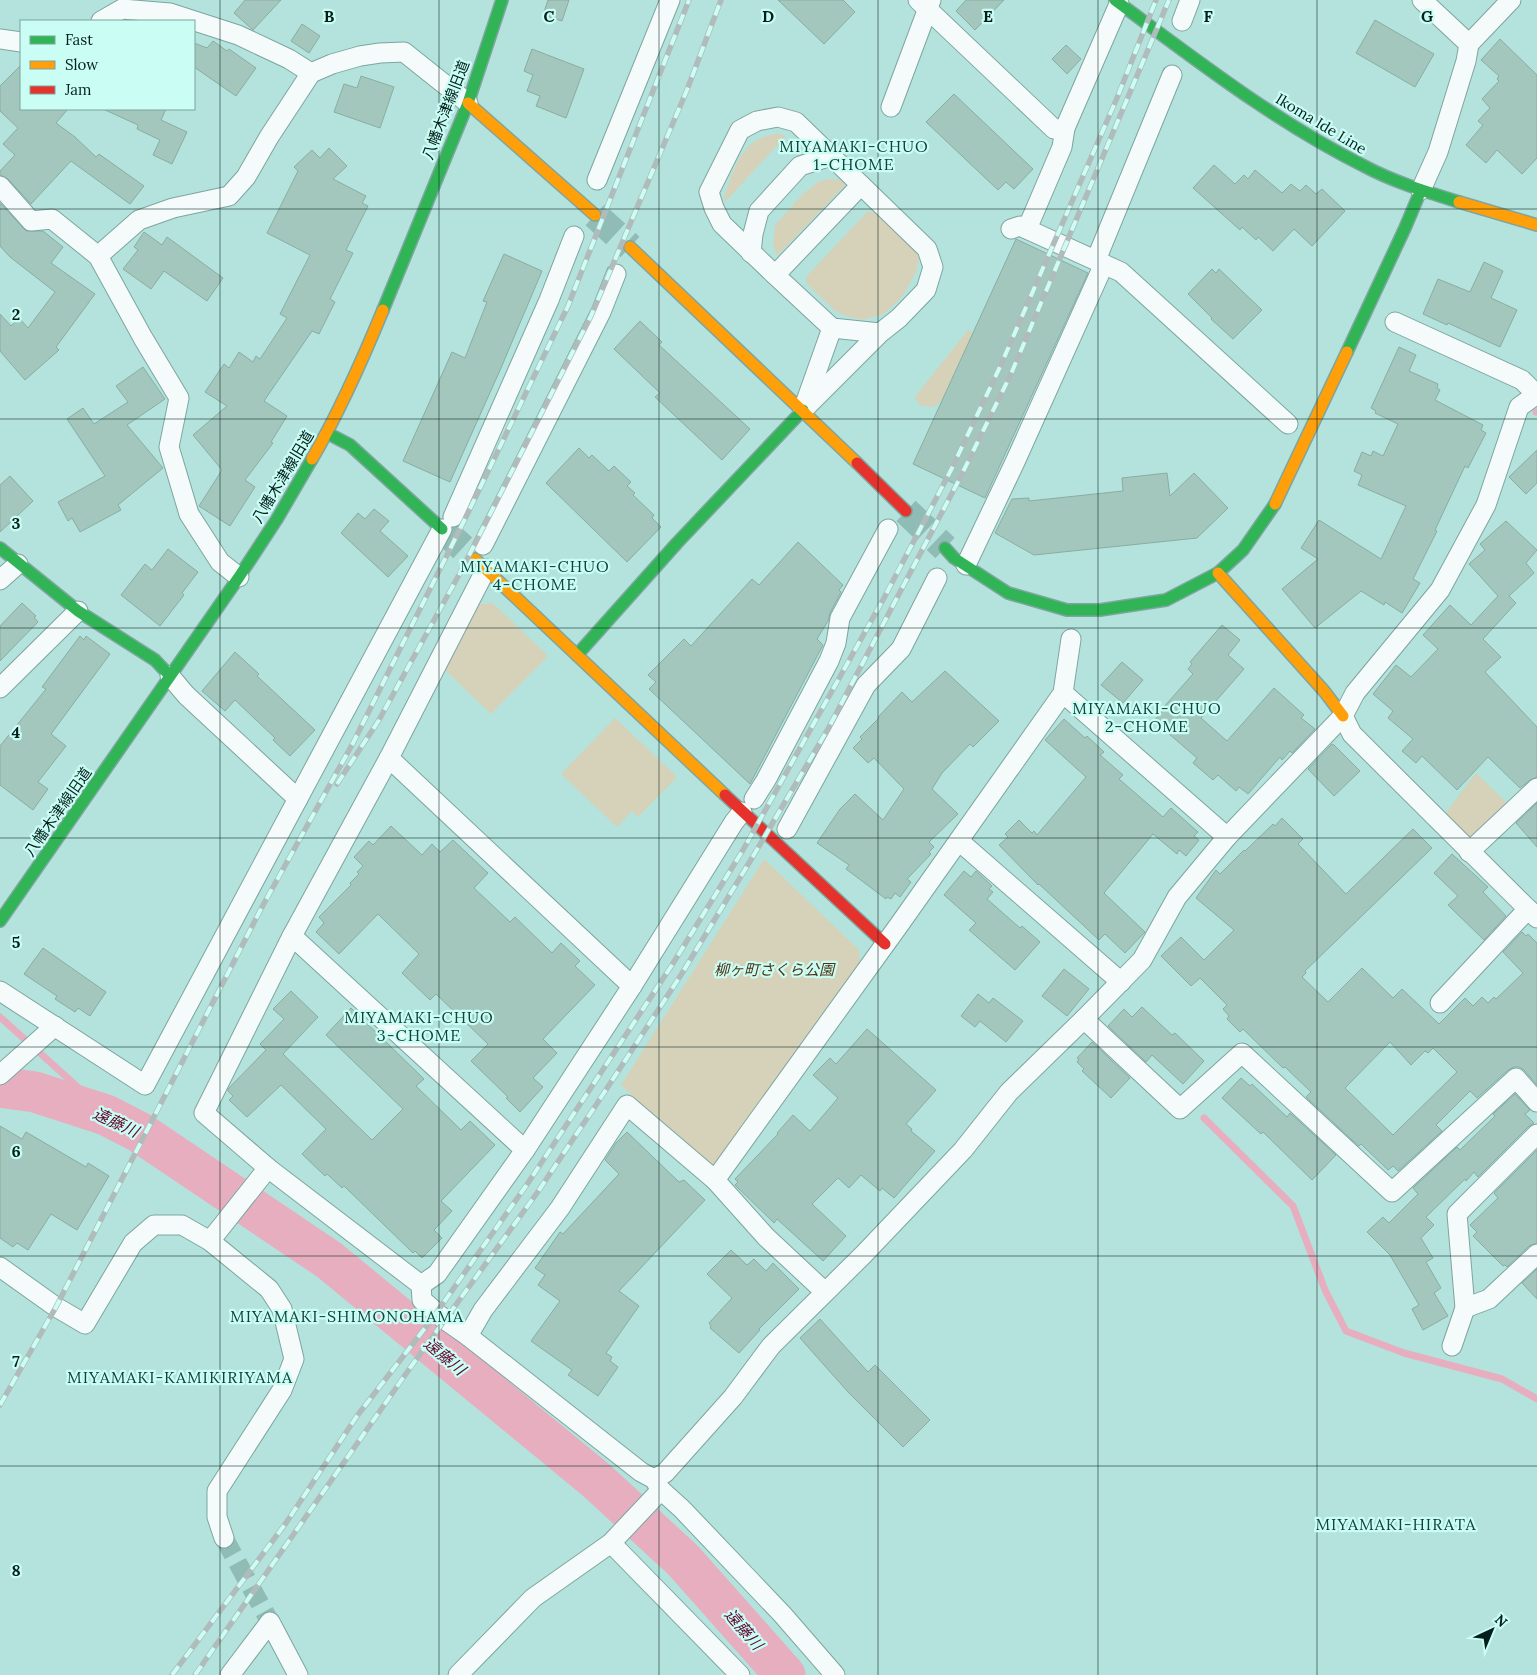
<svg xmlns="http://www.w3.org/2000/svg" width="1537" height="1675" viewBox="0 0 1537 1675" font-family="Lora,'Noto Sans JP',serif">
	<rect width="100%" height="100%" fill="#b3e3dc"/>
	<!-- green -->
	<g fill="#d6d2b9">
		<path d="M777,133L786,136L725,202L724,197C731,177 739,147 761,138C766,136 772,135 777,133Z"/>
		<path d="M827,179H838L846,184L777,256L773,245L775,225L803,194L818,182Z"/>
		<path d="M868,211L877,213L917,252L919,261L916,272L902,297L884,314L862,320L846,316L834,310L807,284L806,277Z"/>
		<path d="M968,330L973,333L942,400L934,407L921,406L915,398L918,393Z"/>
		<path d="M493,603L548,656L491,714L444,669L480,604Z"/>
		<path d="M615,718L677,777L638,817L632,811L617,827L561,774Z"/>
		<path d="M1476,773L1509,805L1470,842L1445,814Z"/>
		<path d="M764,859L859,950L860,964L720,1163L703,1165L621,1085Z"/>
	</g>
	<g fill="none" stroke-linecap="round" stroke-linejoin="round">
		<!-- stream -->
		<g stroke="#e7aebf" stroke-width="7">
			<path d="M1536,412H1537"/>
			<path d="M0,1017L112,1118"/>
			<path d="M1204,1118L1293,1206L1325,1290L1346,1331L1404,1353L1502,1379L1537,1399"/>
		</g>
		<!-- river -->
		<path stroke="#e7aebf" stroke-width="41" d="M0,1087L35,1092L106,1115L139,1132L329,1260L596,1480L683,1560L785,1675"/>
	</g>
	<!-- building -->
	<g fill="#a3c7bd" stroke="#89ada3" fill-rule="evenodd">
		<path d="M245,0H281L253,30L234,13Z"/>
		<path d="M548,0H569L562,21L543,15Z"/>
		<path d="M778,0H843L855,12L824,44Z"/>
		<path d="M966,0H1004L975,30L956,11Z"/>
		<path d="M1375,20L1434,54L1415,87L1356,53Z"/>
		<path d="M302,24L320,36L309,53L291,41Z"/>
		<path d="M1500,39L1537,75V158L1522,174L1497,150L1486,163L1466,145L1483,125L1478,121L1490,108L1482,99L1499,81L1497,79L1499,76L1481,60Z"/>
		<path d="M213,41L227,51L229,49L256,68L236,96L194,67V43L207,48Z"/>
		<path d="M1066,45L1081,59L1067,74L1052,59Z"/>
		<path d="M532,49L584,69L566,118L536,106L540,96L527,91L533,75L524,71Z"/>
		<path d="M21,65V109H68L56,123L75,137L96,157L99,154L144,186L130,204L71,161L31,204L8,179L0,175V171L15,155L3,144L18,128L0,111V86Z"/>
		<path d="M361,76L394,87L380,128L334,112L344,84L357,88Z"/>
		<path d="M954,94L1033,169L1014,189L1006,182L998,190L926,122Z"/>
		<path d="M103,109H166L161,120L187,132L172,164L153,155L160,140L137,129L138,125Z"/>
		<path d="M329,148L347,166L333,179L366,196L362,203L368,206L346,250L353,253L330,299L335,302L319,334L312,331L264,401L287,416L271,442L273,443L245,480L255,487L230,526L199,506L222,470L193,435L227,406L205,392L224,364L229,368L239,352L253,362L256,356L260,359L287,318L280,314L310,255L267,233L298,171L294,167L312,150L320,158Z"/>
		<path d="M1214,165L1235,184L1244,175L1248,179L1255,170L1282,193L1291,184L1300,191L1306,185L1316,194L1322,189L1345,211L1312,246L1294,229L1273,251L1258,237L1256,240L1242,227L1240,230L1193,188Z"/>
		<path d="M0,203L26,231H43L63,247L51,263L95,294L56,347L59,350L25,380L0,351V314L11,326L19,318L28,328L55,292L10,257L0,246Z"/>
		<path d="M144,232L162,245L167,237L223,278L207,301L164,271L151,289L123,269L138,250L134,247Z"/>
		<path d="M1016,239L1088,273L985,498L913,464Z"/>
		<path d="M504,254L542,271L501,368L450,482L403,461L452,352L465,358L487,302L483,301Z"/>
		<path d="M1484,262L1503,271L1491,298L1517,310L1500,347L1448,323L1447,325L1423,314L1438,279L1470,292Z"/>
		<path d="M1212,269L1216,273L1219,269L1262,310L1233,339L1211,319L1212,318L1188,294Z"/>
		<path d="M640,321L662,342L659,345L750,429L722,460L655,397L660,393L614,349Z"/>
		<path d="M1399,347L1416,355L1409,371L1438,384L1437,388L1440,390L1435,400L1483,425L1481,430L1486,433L1468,468L1465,466L1435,530L1437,531L1413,579L1420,583L1402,613L1385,602L1384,605L1361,591L1315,628L1282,589L1318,559L1301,548L1319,520L1381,559L1406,506L1358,485L1362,475L1354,471L1362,452L1371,456L1373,451L1383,456L1398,424L1375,413L1376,411L1371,408Z"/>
		<path d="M143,367L165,399L127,425L163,468L118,505L121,510L80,532L72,518L68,521L58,502L105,476L67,419L83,408L94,424L128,402L116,386Z"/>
		<path d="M579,448L589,458L592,455L609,471L614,466L631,482L627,486L635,493L633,495L654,515L652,518L661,527L627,562L546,483Z"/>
		<path d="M1537,450V483L1526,494L1509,477Z"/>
		<path d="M1167,473L1170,496L1194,473L1228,508L1197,538L1034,555L995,533L1012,499L1029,498V501L1123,491L1122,478Z"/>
		<path d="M10,476L33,501L0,532V485Z"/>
		<path d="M374,509L389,521L380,531L408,556L388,577L341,533L358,513L365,519Z"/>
		<path d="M1506,521L1537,550L1526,563L1534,573L1509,596L1516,603L1483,639L1501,657L1485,672L1537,727V777L1530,780L1520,788L1488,757L1457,790L1422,756L1416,763L1402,751L1413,739L1388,718L1393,711L1373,694L1396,665L1411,677L1438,649L1423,635L1450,605L1471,625L1498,596L1469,564L1485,550L1480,544Z"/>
		<path d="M798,542L843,585L839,590L841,592L830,613L828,621L817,639L823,645L750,784L649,689L656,682L648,675L684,639L691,646L752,579L759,585Z"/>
		<path d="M168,549L198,572L182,593L184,595L160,626L121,595L145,564L152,570Z"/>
		<path d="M22,603L36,616L34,617L38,622L0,661V626Z"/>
		<path d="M1222,625L1240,640L1228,655L1244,669L1201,718L1227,741L1274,688L1304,715L1301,718L1315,729L1292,753L1290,751L1282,760L1280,757L1248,794L1239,787L1236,791L1218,775L1213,780L1193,763L1197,758L1154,721L1163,710L1162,709L1193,674L1188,669L1192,664L1190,662Z"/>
		<path d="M80,636L84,640L86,636L110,654L51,734L66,746L38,782L48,789L33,810L0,785V746L46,689L42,687Z"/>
		<path d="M235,652L259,674L257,676L315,730L290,756L273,740L275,738L235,700L225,711L202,691Z"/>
		<path d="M1122,662L1143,680L1123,703L1101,685Z"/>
		<path d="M945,671L999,721L973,747L970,744L942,773L932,789L958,814L929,842L934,847L929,852L931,854L907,879L911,882L900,897L895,893L891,899L887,897L886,899L846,869L849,865L817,843L840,809L855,794L883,820L904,789L874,758L868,763L853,748L862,739L860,737L879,718L878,717L902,692L912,702Z"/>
		<path d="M1064,719L1085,738L1087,736L1104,752L1100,755L1123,775L1119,779L1163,817L1171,808L1198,832L1194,836L1199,840L1186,856L1179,850L1177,854L1153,834L1104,893L1145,932L1125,953L1105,934L1099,940L1039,884L1038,885L999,845L1008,837L1005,834L1019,820L1032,833L1034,831L1037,835L1086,777L1045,740Z"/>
		<path d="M1332,744L1334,745L1360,771L1334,796L1308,769Z"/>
		<path d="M1537,803V847L1516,823Z"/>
		<path d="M1282,818L1303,839L1298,844L1346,894L1413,829L1432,848L1305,971L1306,973L1302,977L1328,1002L1362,968L1393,998L1402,989L1439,1024L1465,998L1473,1006L1482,997L1488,1003L1494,997L1496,999L1523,973L1503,952L1522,932L1526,936L1528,934L1537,943V1085L1524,1070L1519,1067H1514L1508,1070L1477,1098L1470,1091L1436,1125L1442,1131L1398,1171L1393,1166L1388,1170L1361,1144L1359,1146L1351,1139L1306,1097L1311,1092L1285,1067L1283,1068L1243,1029L1240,1032L1227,1019L1229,1016L1223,1009L1227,1005L1200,978L1191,986L1161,956L1181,937L1204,960L1234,930L1196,898L1216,870L1220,874L1244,850L1245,851L1273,824L1275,826ZM1390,1042L1411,1065L1425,1051L1428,1053L1433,1048L1457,1072L1393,1135L1345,1088Z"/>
		<path d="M391,826L422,855L432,844L440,852L453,840L488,873L474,888L510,922L515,917L552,953L561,943L580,961L575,966L595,985L543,1039L557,1053L533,1078L543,1087L520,1112L506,1098L508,1097L471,1061L488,1044L436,994L430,1000L402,973L419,954L378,914L339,954L316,932L324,923L319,917L351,885L350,883L359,874L357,872L363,866L354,857L369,841L373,845Z"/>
		<path d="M1452,854L1488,887L1483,892L1506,916L1484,940L1448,905L1458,896L1434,873Z"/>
		<path d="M964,871L971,877L976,871L992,886L989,889L993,892L987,899L1020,928L1022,926L1040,942L1015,970L969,930L976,923L944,895Z"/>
		<path d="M43,948L106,992L90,1016L78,1008L75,1012L55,999L57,996L24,974Z"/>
		<path d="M1064,969L1089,989L1067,1016L1042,996Z"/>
		<path d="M291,991L318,1017L283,1054L372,1140L403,1109L326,1035L351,1008L424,1079L416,1086L461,1130L470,1121L495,1145L441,1201L452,1211L434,1230L442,1238L422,1258L415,1251L413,1253L344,1186L342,1188L327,1174L325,1176L302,1154L326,1129L281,1085L247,1117L229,1100L233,1096L228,1091V1089L266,1050L260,1044L284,1019L273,1009Z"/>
		<path d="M978,994L989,1003L993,998L1023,1021L1006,1042L980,1021L975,1027L961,1016Z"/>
		<path d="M1142,1007L1172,1035L1175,1033L1204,1061L1183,1084L1152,1055L1146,1062L1108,1026L1124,1009L1132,1017Z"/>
		<path d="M867,1029L936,1090L906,1124L912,1129L911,1131L935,1151L894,1198L882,1188L880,1191L861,1175L849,1188L838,1178L812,1204L846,1236L823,1261L777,1219L774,1223L735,1185L738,1182L735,1179L778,1134L777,1133L793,1115L810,1131L838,1098L813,1075L830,1058L836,1064Z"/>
		<path d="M1092,1042L1130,1078L1111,1098L1082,1071L1084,1069L1077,1062L1079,1059L1077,1058Z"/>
		<path d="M1241,1078L1250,1086L1252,1084L1287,1117L1290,1113L1336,1155L1312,1180L1263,1132L1261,1134L1222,1098Z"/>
		<path d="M1515,1094L1530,1110L1525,1114L1534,1123L1529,1126L1478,1177L1474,1172L1466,1181L1465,1179L1426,1217L1434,1225L1421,1238L1433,1258L1426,1262L1441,1288L1434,1293L1448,1316L1423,1330L1412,1309L1419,1305L1390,1255L1367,1232L1383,1217L1389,1223L1418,1194L1413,1188L1457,1147L1460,1150L1495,1116L1493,1114Z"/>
		<path d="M0,1126L22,1139L26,1132L86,1167L88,1163L109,1176L77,1230L51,1214L28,1250L17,1243L13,1247L0,1238Z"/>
		<path d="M627,1132L679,1182L684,1180L705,1200L619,1291L639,1306L606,1353L612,1357L610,1361L618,1367L598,1396L568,1375L572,1370L531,1341L560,1301L538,1285L545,1275L535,1268L560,1232L563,1234L619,1174L605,1160L616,1143Z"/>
		<path d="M1537,1150V1243L1529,1246L1507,1267L1505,1265L1503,1266L1473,1236L1477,1232L1470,1225L1498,1198L1494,1193Z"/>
		<path d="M731,1250L747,1265L754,1259L766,1271L773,1263L799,1289L759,1329L760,1330L739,1353L710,1328L711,1326L709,1323L732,1298L707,1274Z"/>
		<path d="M1537,1269V1299L1522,1283Z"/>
		<path d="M820,1319L868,1372L875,1365L930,1420L903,1447L848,1392L800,1338Z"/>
	</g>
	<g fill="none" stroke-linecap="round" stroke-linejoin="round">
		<!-- street-tunnel -->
		<path stroke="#90bcb6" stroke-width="19" stroke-dasharray="19 9" stroke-linecap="butt" d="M224,1538L270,1622"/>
		<!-- secondary-tunnel -->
		<g stroke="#90bcb6" stroke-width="28" stroke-dasharray="28 14" stroke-linecap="butt">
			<path d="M595,215L630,247"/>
			<path d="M906,511L945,548"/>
			<path d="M442,529L475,559"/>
		</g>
		<defs>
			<g id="street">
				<path d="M918,0L1054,129L1065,128L1119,4"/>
				<path d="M1422,0L1469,44"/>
				<path d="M101,21L122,9L170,13L238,35L289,59L311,73"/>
				<path d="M1182,21L1190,0"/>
				<path d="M0,39L21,42"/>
				<path d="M891,107L931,0"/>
				<path d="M597,180L670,0"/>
				<path d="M0,186L31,221L52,219L98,256L143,338L179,398L169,447L189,514L220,562L239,577"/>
				<path d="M1421,190L1438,152L1466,61L1469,44L1511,0"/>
				<path d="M1011,229L1020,226L1121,272L1288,424"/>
				<path d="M1027,229L1062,147L1065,128"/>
				<path d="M751,253L753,234L759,211L800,166L831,156"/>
				<path d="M98,256L139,220L173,208L229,196L246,177L269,137L311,73L332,64L360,56L380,53L404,52L468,103"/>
				<path d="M1096,260L1172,75"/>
				<path d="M775,275L861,185"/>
				<path d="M1395,322L1522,380L1536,394"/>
				<path d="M805,404L832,328"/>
				<path d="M803,410L880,333L899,318L926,290L933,267L927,249L796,122L778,117L757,121L740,130L709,192L714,208L722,224L775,275L832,328L880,333"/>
				<path d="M453,517L549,300L574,236"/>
				<path d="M483,545L601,312L616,274"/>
				<path d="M966,565L1015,462L1104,264"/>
				<path d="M0,580L18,564"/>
				<path d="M170,676L186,695L298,799"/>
				<path d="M0,688L78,611"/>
				<path d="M1063,693L1227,837L1343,716L1355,693L1440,590L1486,505L1519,407L1537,394"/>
				<path d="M1343,716L1352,734L1537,918"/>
				<path d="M389,758L292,936L204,1113L268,1168L421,1285L422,1300L445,1320L468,1336L641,1472L654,1479L661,1490L682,1509L782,1614L835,1675"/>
				<path d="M754,799L766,780L829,661L836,643L840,618L888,529"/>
				<path d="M787,829L866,685L901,649L937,578"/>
				<path d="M959,841L1121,982"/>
				<path d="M1469,852L1537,788"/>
				<path d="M292,936L525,1150"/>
				<path d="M632,986L734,822L742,812"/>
				<path d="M0,991L145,1085L442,529"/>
				<path d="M1440,1003L1528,909"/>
				<path d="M1084,1019L1180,1109L1242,1053L1392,1192L1516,1078L1537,1102"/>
				<path d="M0,1075L55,1026"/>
				<path d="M0,1267L56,1307L85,1324L133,1243L154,1225H182L210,1241"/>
				<path d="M421,1285L437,1274L525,1150L632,986L389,758L486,569"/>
				<path d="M825,1292L766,1237L715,1180L899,925L1063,693L1071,639"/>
				<path d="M1465,1308L1489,1299L1537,1254"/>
				<path d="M468,1336L483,1310L560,1208L627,1105L715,1180"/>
				<path d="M1452,1346L1465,1308L1457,1214L1537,1134"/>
				<path d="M654,1479L665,1473L733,1397L771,1346L864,1254L963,1150L1009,1092L1084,1019L1142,960L1177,897L1227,837"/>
				<path d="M224,1538L217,1517V1491L282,1390L294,1359L282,1309L269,1289L210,1241L268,1168"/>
				<path d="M611,1543L740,1675"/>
				<path d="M230,1675L270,1622L298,1675"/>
				<path d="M458,1675L533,1598L611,1543L661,1490"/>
			</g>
			<g id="fast">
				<path d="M1115,0C1195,59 1274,121 1364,166C1394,182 1427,192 1459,202"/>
				<path d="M383,310L468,103L502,0"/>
				<path d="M1347,352L1405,228L1421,190"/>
				<path d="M327,433L350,445L442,529"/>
				<path d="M0,548L78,611L155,660L170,676"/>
				<path d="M945,548L954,558L1008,593L1067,610H1100L1166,600L1218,573L1243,550L1275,504"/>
				<path d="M577,655L677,543L803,410"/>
				<path d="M0,921L239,577L277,519L312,459"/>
			</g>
			<g id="slow">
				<path d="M468,103L595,215"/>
				<path d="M1459,202L1537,225"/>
				<path d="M630,247L857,463"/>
				<path d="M312,459C340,411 362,361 383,310"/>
				<path d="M1275,504L1347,352"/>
				<path d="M475,559L725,795"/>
				<path d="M1218,573L1324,691L1343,716"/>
			</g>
			<g id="jam">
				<path d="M857,463L906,511"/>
				<path d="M725,795L885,944"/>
			</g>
		</defs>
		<!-- street casing -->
		<use href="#street" stroke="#7ea5a0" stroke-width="21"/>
		<!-- fast casing -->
		<use href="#fast" stroke="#7ea5a0" stroke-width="14"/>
		<!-- slow casing -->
		<use href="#slow" stroke="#7ea5a0" stroke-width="14"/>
		<!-- jam casing -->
		<use href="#jam" stroke="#7ea5a0" stroke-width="14"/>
		<!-- street -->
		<use href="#street" stroke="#f4fbfa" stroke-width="19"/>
		<!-- fast -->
		<use href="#fast" stroke="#30b455" stroke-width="11"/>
		<!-- slow -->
		<use href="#slow" stroke="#ff9f0a" stroke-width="11"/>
		<!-- jam -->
		<use href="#jam" stroke="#e5322d" stroke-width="11"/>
		<defs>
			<g id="rail">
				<path d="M337,784L379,720L460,573L591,316L687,90L721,0"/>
				<path d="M0,1405L56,1307L262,907L353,743L464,521L568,306L689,0"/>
				<path d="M172,1675L286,1523L357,1416L432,1319L528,1183L672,965L743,850L884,598L951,470L1000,367L1117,98L1156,0"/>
				<path d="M195,1675L410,1368L537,1193L596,1105L681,975L752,858L828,729L960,478L1011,374L1169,0"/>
			</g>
		</defs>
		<!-- rail casing -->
		<use href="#rail" stroke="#b0bcbb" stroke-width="5.5"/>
		<!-- rail -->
		<use href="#rail" stroke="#cafdf4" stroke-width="4" stroke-dasharray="11" stroke-linecap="butt"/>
	</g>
	<!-- grid -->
	<path fill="none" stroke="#03201c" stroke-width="1" stroke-opacity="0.55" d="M220,0V1675M439,0V1675M659,0V1675M878,0V1675M1098,0V1675M1317,0V1675M0,209H1537M0,419H1537M0,628H1537M0,838H1537M0,1047H1537M0,1256H1537M0,1466H1537"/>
	<g text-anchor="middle" stroke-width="4.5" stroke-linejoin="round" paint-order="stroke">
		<!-- street labels -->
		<g font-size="15" fill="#03201c" stroke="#cafdf4">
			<text transform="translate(446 110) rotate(-69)" y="5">八幡木津線旧道</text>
			<text transform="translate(1321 124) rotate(31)" y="5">Ikoma Ide Line</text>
			<text transform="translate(283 477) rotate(-59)" y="5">八幡木津線旧道</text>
			<text transform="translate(58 812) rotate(-55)" y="5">八幡木津線旧道</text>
		</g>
		<!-- park labels -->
		<g font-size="15" font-style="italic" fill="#503213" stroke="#cafdf4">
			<text x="774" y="975">柳ヶ町さくら公園</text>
		</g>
		<!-- neighbourhood labels -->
		<g font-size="16" letter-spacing="1" fill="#11433c" stroke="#cafdf4">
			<text x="854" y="152">MIYAMAKI-CHUO<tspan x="854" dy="18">1-CHOME</tspan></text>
			<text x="535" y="572">MIYAMAKI-CHUO<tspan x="535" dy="18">4-CHOME</tspan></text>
			<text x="1147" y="714">MIYAMAKI-CHUO<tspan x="1147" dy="18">2-CHOME</tspan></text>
			<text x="419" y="1023">MIYAMAKI-CHUO<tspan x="419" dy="18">3-CHOME</tspan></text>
			<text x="347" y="1322">MIYAMAKI-SHIMONOHAMA</text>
			<text x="180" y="1383">MIYAMAKI-KAMIKIRIYAMA</text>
			<text x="1396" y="1530">MIYAMAKI-HIRATA</text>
		</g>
		<!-- water labels -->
		<g font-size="16" font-style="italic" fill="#62072e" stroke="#cafdf4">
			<text transform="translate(116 1122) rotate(25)" y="6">遠藤川</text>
			<text transform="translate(445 1356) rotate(40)" y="6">遠藤川</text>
			<text transform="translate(744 1629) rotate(49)" y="6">遠藤川</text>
		</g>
	</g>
	<g font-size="16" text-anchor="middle" font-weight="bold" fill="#03201c" stroke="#cafdf4" stroke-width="4.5" stroke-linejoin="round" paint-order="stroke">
		<text x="329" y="22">B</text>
		<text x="549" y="22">C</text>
		<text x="768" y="22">D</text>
		<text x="988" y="22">E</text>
		<text x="1208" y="22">F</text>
		<text x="1427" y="22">G</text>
		<text x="16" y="320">2</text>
		<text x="16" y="529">3</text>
		<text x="16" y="738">4</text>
		<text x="16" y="948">5</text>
		<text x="16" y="1157">6</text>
		<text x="16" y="1367">7</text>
		<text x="16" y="1576">8</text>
	</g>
	<!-- legend -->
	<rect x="20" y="20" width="175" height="90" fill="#cafdf4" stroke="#7aa59e"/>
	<rect x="30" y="36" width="25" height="8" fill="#30b455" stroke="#7aa59e"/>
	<text x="65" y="45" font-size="15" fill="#03201c">Fast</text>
	<rect x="30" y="61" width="25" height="8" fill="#ff9f0a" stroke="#7aa59e"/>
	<text x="65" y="70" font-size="15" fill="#03201c">Slow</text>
	<rect x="30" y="86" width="25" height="8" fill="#e5322d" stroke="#7aa59e"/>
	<text x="65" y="95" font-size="15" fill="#03201c">Jam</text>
	<!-- north arrow -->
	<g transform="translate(1492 1630) rotate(44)" stroke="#cafdf4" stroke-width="4" paint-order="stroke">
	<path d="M0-4L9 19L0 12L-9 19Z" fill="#03201c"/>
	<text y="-8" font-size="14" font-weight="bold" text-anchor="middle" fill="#03201c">N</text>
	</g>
</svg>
